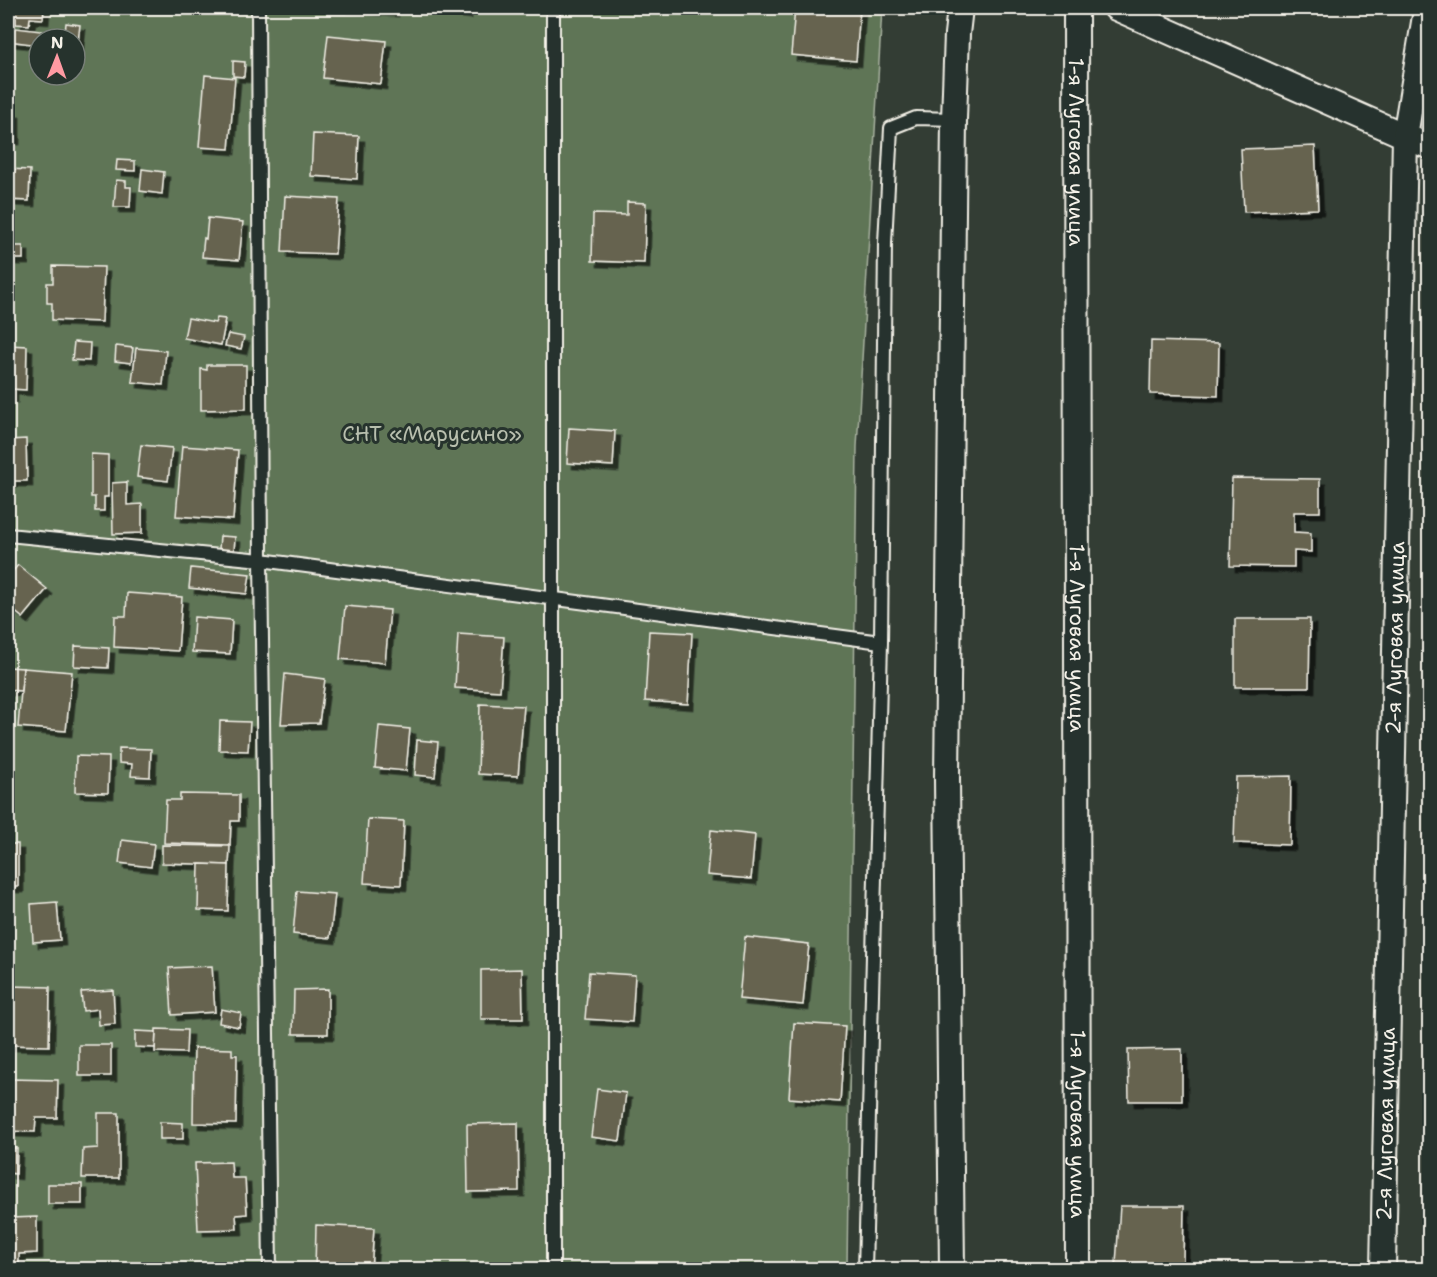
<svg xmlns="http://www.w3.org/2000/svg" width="1437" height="1277" viewBox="0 0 1437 1277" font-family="'Shantell Sans',sans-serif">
	<defs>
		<filter id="shadow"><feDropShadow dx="5.5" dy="5.5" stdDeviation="0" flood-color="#0009"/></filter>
	</defs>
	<rect width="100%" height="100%" fill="#333d34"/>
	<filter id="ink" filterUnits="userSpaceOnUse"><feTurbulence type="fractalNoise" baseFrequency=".0167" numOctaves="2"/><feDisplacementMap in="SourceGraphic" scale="12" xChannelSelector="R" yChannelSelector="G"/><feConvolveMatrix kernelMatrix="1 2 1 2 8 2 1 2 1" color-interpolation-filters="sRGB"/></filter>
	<g filter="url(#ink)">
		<!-- green -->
		<path fill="#5e7457" stroke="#a9b2a0" stroke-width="1.5" fill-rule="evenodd" d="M8,8H882L857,447L847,1269H8ZM39,39H75V75H39Z"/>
		<!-- building -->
		<g fill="#666450" stroke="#f4f1e8" stroke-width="1.5" filter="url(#shadow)">
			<path d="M8,8H44L43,19L30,18L29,25L16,24V18L8,17Z"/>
			<path d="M341,8H393V11Z"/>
			<path d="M410,8H466V13Z"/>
			<path d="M795,8H860L856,61L791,55Z"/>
			<path d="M66,23L80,25L77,50L75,49V39H39V45L8,41V27L65,34Z"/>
			<path d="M328,35L386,41L381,84L323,78Z"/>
			<path d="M233,61L245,62L244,77L233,76Z"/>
			<path d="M205,75L235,78L229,149L199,147Z"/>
			<rect x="8" y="112" width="6" height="27"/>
			<path d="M313,134L359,136L357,179L311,176Z"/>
			<path d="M1315,146L1318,209L1244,212L1241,149Z"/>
			<path d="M117,160L135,161V171L116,170Z"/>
			<path d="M8,169L30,170L29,201L8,200Z"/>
			<path d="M142,169L164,172L162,194L140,191Z"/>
			<path d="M116,180L126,181V187H131L130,207H114Z"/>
			<path d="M285,196L339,199L335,254L282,252Z"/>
			<path d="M627,202L646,203L644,263L592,261L593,214L627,215Z"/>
			<path d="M208,218L243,222L239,260L202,257L204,238L206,239Z"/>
			<rect x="8" y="246" width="15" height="13"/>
			<path d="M53,266L104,267L102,322L52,320V303H47V283H53Z"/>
			<path d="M188,318L215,323L217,318L225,319L224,324H225L221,345L184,338Z"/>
			<path d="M228,334L244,337L241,349L225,346Z"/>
			<path d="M1151,341L1219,343L1218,396L1150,394Z"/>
			<path d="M74,342L90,343L89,361L72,360Z"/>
			<path d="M8,345L27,346L26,390L12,389V397H8Z"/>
			<path d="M116,346L133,348L131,363L115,361Z"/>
			<path d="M136,348L166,351L163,385L132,382Z"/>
			<path d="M207,365H246V409L201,410V369L207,370Z"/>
			<path d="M569,428L615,431L613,466L567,463Z"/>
			<path d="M26,439L27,481H8V440Z"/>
			<path d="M141,445L172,448L168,481L137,477Z"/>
			<path d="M182,446L238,450L233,520L176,516Z"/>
			<path d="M91,454L108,455V497H104V511H95V497H91Z"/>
			<path d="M1232,478L1320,479V512H1294V532L1311,533V552L1294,551V567L1230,566Z"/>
			<path d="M127,482V505L142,504V533L113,534L112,483Z"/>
			<path d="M220,536L235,537L234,551L219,549Z"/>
			<path d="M18,565L47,589L23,618L8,606V577Z"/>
			<path d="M191,568L250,574L247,594L189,588Z"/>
			<path d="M127,593L182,597L178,651L114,647L115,616H126Z"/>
			<path d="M345,606L390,610L385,663L340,659Z"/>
			<path d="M194,617L232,620L230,654L192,652Z"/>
			<path d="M1235,619H1310L1309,687H1235Z"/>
			<path d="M649,631L692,633L688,704L645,701Z"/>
			<path d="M458,634L504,637L500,691L455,688Z"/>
			<path d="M75,646L109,648L108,668L74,666Z"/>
			<path d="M8,667L23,668L21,691L8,690Z"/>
			<path d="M23,668L72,672L66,731L18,727Z"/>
			<path d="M285,674L325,679L319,723L281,724Z"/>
			<path d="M480,704L524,706L518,776L478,774Z"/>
			<path d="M220,721L250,722L248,751L219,750Z"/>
			<path d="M379,726L410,729L406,771L375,768Z"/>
			<path d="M417,740L438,742L435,777L415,775Z"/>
			<path d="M119,748L151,749L150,777L131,776L132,764L119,763Z"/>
			<path d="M76,756L109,757L108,793L75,792Z"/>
			<path d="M1291,776L1290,845L1234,843L1236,777Z"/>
			<path d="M180,794L239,795V821H231L230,845L164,843L166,800H180Z"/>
			<path d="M368,819L404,821L401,885L364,883Z"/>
			<path d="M711,830L755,835L751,879L707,875Z"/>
			<path d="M122,840L154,844L151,867L119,863Z"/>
			<rect x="8" y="844" width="10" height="43"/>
			<path d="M162,845L230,846L229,865L162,863Z"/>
			<path d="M199,864L229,865L228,911L198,910Z"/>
			<path d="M297,891L335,894L330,938L293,934Z"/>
			<path d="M57,902L60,940L33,942L31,904Z"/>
			<path d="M745,937L809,944L803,1005L739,999Z"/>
			<path d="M212,966L215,1012L172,1015L169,968Z"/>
			<path d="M522,969L523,1019H481V970Z"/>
			<path d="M589,972L635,975L632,1022L585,1019Z"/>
			<path d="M9,986L50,987L49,1046L8,1045Z"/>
			<path d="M328,989V1034H293L294,990Z"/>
			<path d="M113,990L115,1024L99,1025L98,1009L83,1011L81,992Z"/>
			<path d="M221,1009L241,1013L239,1027L219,1023Z"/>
			<path d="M794,1023L845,1026L840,1102L789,1098Z"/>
			<path d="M156,1029L187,1030L186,1053L155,1052Z"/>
			<path d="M135,1031L156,1032L155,1048L135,1047Z"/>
			<rect x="79" y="1045" width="32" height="31"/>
			<path d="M194,1048L232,1049V1055H237L236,1124L193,1123Z"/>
			<path d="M1182,1049V1101H1129L1128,1050Z"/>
			<path d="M8,1079L58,1080L57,1118H36L35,1132L8,1131Z"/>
			<path d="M597,1089L626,1093L620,1141L591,1137Z"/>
			<path d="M98,1113H119V1178H82L83,1149L98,1148Z"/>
			<path d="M160,1122L183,1123V1139H160Z"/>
			<path d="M518,1123L519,1191L468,1192L467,1124Z"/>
			<path d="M8,1148H17L16,1174L8,1173Z"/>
			<path d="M231,1162L232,1178H245L247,1214L236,1215L237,1229L198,1230L195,1163Z"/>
			<rect x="48" y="1184" width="34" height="20"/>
			<path d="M1120,1206H1184L1183,1262L1116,1264Z"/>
			<path d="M37,1217V1253L19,1254V1267H8V1236H12L11,1218Z"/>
			<path d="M316,1225L374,1228L371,1270H315Z"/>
		</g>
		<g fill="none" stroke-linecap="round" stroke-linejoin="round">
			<defs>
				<g id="lane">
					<path d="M258,8L261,560L270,1270"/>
					<path d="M8,535L261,560L881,642"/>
					<path d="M553,1270V8"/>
					<path d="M865,1270L881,642L885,243L891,128L916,118L954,119"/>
				</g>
				<g id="street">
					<path id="s1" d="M1076,8L1078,1270"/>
					<path d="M1116,8L1430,147"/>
					<path d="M952,1270L947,779L954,119L957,34L960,8"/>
					<path id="s2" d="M1383,1270L1405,136L1425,16L1430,10"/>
				</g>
			</defs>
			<!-- lane casing -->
			<use href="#lane" stroke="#f4f1e8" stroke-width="16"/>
			<!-- street casing -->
			<use href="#street" stroke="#f4f1e8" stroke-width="28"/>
			<!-- lane -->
			<use href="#lane" stroke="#26332d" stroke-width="12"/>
			<!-- street -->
			<use href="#street" stroke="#26332d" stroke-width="24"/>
		</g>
	</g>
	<g text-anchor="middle" stroke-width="6" stroke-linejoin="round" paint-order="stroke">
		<!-- street labels -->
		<g font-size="21" fill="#f4f1e8" stroke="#26332d">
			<text dy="7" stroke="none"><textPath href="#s1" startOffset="144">1-я Луговая улица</textPath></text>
			<text dy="7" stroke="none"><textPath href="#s1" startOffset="630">1-я Луговая улица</textPath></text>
			<text dy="7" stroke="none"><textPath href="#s2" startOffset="632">2-я Луговая улица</textPath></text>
			<text dy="7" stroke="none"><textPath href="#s1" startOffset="1116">1-я Луговая улица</textPath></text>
			<text dy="7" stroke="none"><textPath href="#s2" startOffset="146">2-я Луговая улица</textPath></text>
		</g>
		<!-- park labels -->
		<g font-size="21" fill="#b8bfae" stroke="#26332d">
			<text x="432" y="441">СНТ «Марусино»</text>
		</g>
	</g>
	<!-- margin -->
	<rect width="1437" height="1277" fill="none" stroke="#26332d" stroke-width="30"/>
	<rect x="15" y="15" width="1407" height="1247" fill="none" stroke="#f4f1e8" stroke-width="2" filter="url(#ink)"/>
	<!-- north arrow -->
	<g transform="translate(57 57) rotate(1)"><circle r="28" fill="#26332d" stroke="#787f78" stroke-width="1.5"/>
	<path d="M0-4.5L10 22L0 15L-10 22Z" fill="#ff9aa2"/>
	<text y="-9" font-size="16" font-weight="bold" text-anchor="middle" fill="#f4f1e8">N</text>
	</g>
</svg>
